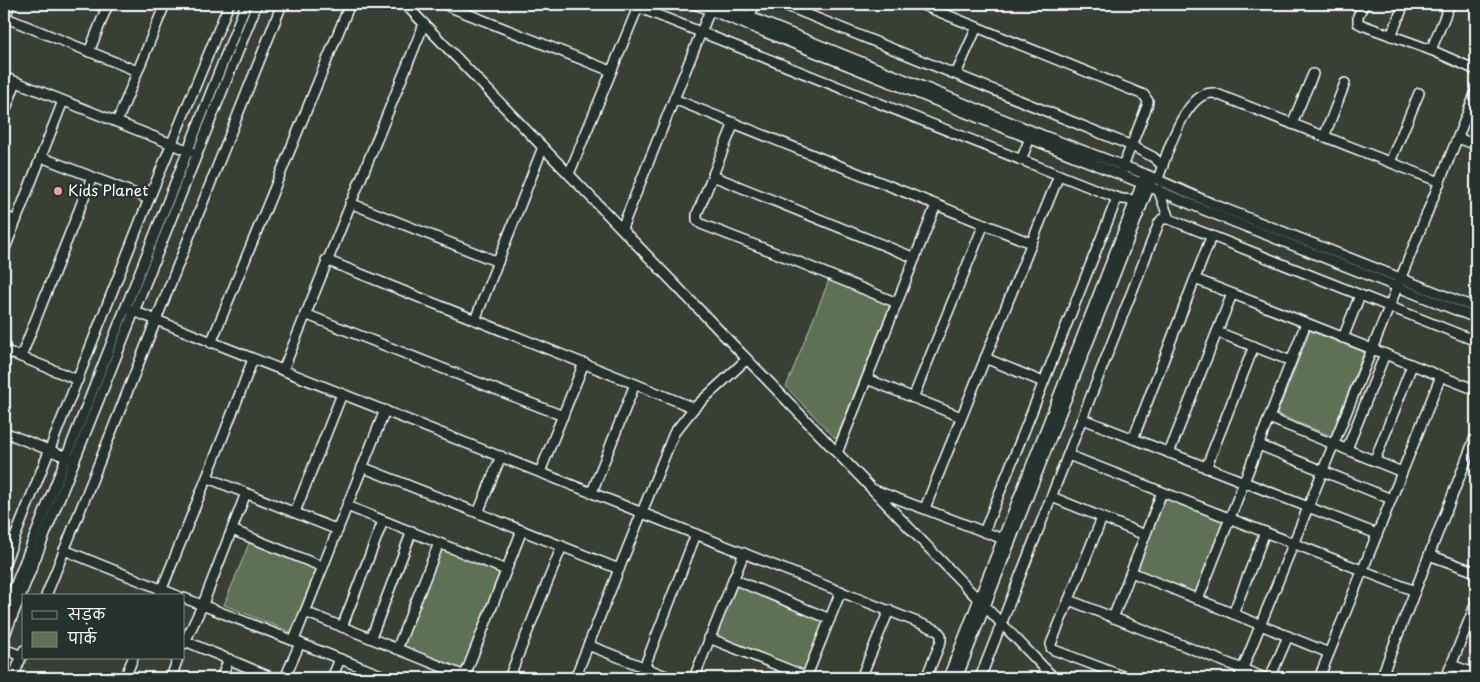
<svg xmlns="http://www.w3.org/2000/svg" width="1480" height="682" viewBox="0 0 1480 682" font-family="'Playpen Sans','Playpen Sans Deva',sans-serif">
	<rect width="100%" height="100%" fill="#384036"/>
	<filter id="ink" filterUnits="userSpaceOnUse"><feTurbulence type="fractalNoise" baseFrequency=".02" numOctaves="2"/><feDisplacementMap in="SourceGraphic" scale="10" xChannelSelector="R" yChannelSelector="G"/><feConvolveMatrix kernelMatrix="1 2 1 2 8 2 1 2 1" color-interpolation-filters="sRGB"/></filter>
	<g filter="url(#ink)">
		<!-- green -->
		<g fill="#5e7154" stroke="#aeb8aa">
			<path d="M829,280L890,305L836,439L786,387Z"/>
			<path d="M1310,331L1364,352L1331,436L1277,414Z"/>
			<path d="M1165,498L1224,522L1195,593L1136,570Z"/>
			<path d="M250,541L317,568L291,632L224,605Z"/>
			<path d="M441,549L500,572L462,669L403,646Z"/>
			<path d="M736,586L824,621L804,671L716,636Z"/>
		</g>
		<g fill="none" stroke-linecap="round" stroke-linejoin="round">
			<defs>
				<g id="minor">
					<path d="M97,4L106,8"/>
					<path d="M405,4C622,228 837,454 1054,678"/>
					<path d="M447,4L450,7L611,71"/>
					<path d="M630,4L1112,196L1122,199L1135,200"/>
					<path d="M695,4L1141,183L1209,212L1476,318"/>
					<path d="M718,4L1042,135L1145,174L1213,204L1476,308"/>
					<path d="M782,4L1132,146L1153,157L1163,166"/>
					<path d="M920,4L1144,95L1148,101L1147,106L1122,169"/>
					<path d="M1364,4L1358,16V23L1362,25L1431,50L1476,70"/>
					<path d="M4,17L137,71"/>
					<path d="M5,17L10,4"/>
					<path d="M747,22L755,4"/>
					<path d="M1391,36L1404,4"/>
					<path d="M1431,50L1450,4"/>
					<path d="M89,52L108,4"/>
					<path d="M956,74L977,27"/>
					<path d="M4,77L192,152"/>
					<path d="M674,99L1031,243"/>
					<path d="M4,114L16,82"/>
					<path d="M117,122L165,4"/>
					<path d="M734,123L697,214V220L701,224L796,261L897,303"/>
					<path d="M1292,124L1313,74"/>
					<path d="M1324,137L1345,83"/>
					<path d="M1458,138L1476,145"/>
					<path d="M41,157L149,199"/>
					<path d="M1021,160L1030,138"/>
					<path d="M1390,162L1419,93"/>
					<path d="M569,174L638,7"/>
					<path d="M713,176L915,258"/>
					<path d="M1158,179C1166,157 1185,90 1214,93L1440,182"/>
					<path d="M1158,189L1169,219"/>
					<path d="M350,203L498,262"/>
					<path d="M4,216L16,221"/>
					<path d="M622,228L710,10"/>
					<path d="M4,251L63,101"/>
					<path d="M326,260L635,384L694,408"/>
					<path d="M1195,279L1476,390"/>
					<path d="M126,308L937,630L941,635V641L926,678"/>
					<path d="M305,314L563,416"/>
					<path d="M475,320L543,147"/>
					<path d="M1217,332L1291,361"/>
					<path d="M1343,338L1360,295"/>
					<path d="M211,343L350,4"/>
					<path d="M4,350L78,380"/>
					<path d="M21,357L92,177"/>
					<path d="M985,358L1043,382"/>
					<path d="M283,370L424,24"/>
					<path d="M867,379L961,417"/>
					<path d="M913,398L984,224"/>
					<path d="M1269,418L1402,472"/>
					<path d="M1083,419L1377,534"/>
					<path d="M4,432L71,459"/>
					<path d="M1133,439L1211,237"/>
					<path d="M1259,445L1391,499"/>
					<path d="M1347,449L1385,354"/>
					<path d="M837,453L936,205"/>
					<path d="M1169,453L1232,294"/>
					<path d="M1068,455L1415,591"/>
					<path d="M1375,460L1412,365"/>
					<path d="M362,467L619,569"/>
					<path d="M1206,468L1254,346"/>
					<path d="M540,472L584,363"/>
					<path d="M208,478L338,530"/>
					<path d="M872,489L1003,539"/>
					<path d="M592,492L635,384"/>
					<path d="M1052,497L1145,535"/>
					<path d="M347,506L506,570"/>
					<path d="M925,508L1059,175"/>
					<path d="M295,512L342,394"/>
					<path d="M478,513L501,456"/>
					<path d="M1102,518L1051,644V648L1054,650L1128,678"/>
					<path d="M232,530L323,567"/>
					<path d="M984,532L1117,198"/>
					<path d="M64,550L178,596"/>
					<path d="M1429,555L1476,572"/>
					<path d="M4,565L149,199L229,4"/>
					<path d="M1131,572L1329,653"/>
					<path d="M733,579L830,619"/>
					<path d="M46,596L282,4"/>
					<path d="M159,596C191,517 223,439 253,359"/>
					<path d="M184,598L389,678"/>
					<path d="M1069,600L1265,678"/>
					<path d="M1198,600L1306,323"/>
					<path d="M305,612L465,676"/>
					<path d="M4,614L246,4"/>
					<path d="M1233,614L1265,532"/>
					<path d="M1113,618L1162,492"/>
					<path d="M342,627L383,521"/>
					<path d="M4,637L257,4"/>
					<path d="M371,638L412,531"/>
					<path d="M709,638L807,677"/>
					<path d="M294,640L385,410"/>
					<path d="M185,641L273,678"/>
					<path d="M184,644L203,604L246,493"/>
					<path d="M588,645L671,678"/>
					<path d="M4,649L22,656"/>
					<path d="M397,649L439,543"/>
					<path d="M1452,665L1476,674"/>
					<path d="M644,668L696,534"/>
					<path d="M13,678L24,650"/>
					<path d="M125,678L133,658"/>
					<path d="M171,678L178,658"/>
					<path d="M221,678L229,659"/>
					<path d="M285,678L300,643"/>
					<path d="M332,678L340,659"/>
					<path d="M464,678L522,530"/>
					<path d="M509,678L562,546"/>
					<path d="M575,678L674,433L694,408L747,359"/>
					<path d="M694,678L744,553"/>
					<path d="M806,678L841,591"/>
					<path d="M861,678L889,610"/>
					<path d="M948,678L1144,178"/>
					<path d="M957,678L1151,182"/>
					<path d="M980,678L1159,223L1162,219H1169L1476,341"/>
					<path d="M1239,678L1476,92"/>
					<path d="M1270,678L1288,636"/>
					<path d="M1319,678L1441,376"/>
					<path d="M1381,678L1476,435"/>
					<path d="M1446,678L1476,603"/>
				</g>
			</defs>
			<!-- minor casing -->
			<use href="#minor" stroke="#fff" stroke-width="12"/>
			<!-- minor -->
			<use href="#minor" stroke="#26332d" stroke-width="9"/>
		</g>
	</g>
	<!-- markers -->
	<circle fill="#ff9aa2" stroke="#26332d" stroke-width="2" cx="58" cy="191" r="5"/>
	<g text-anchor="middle" stroke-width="4.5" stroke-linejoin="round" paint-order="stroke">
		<!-- poi labels -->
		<g font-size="15" fill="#fff" stroke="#26332d" text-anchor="start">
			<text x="68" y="196">Kids Planet</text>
		</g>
	</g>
	<!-- margin -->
	<rect width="1480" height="682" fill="none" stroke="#26332d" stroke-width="20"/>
	<rect x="10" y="10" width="1460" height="662" fill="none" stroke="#fff" stroke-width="2" filter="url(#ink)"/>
	<!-- legend -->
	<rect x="22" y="594" width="162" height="65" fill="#26332d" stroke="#7d8581"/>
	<rect x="32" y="611" width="25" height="8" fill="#26332d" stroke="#7d8581"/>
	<text x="68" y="620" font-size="15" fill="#ffffff">सड़क</text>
	<rect x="32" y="632" width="25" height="15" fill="#5e7154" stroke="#7d8581"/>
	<text x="68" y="644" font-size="15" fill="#ffffff">पार्क</text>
</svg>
